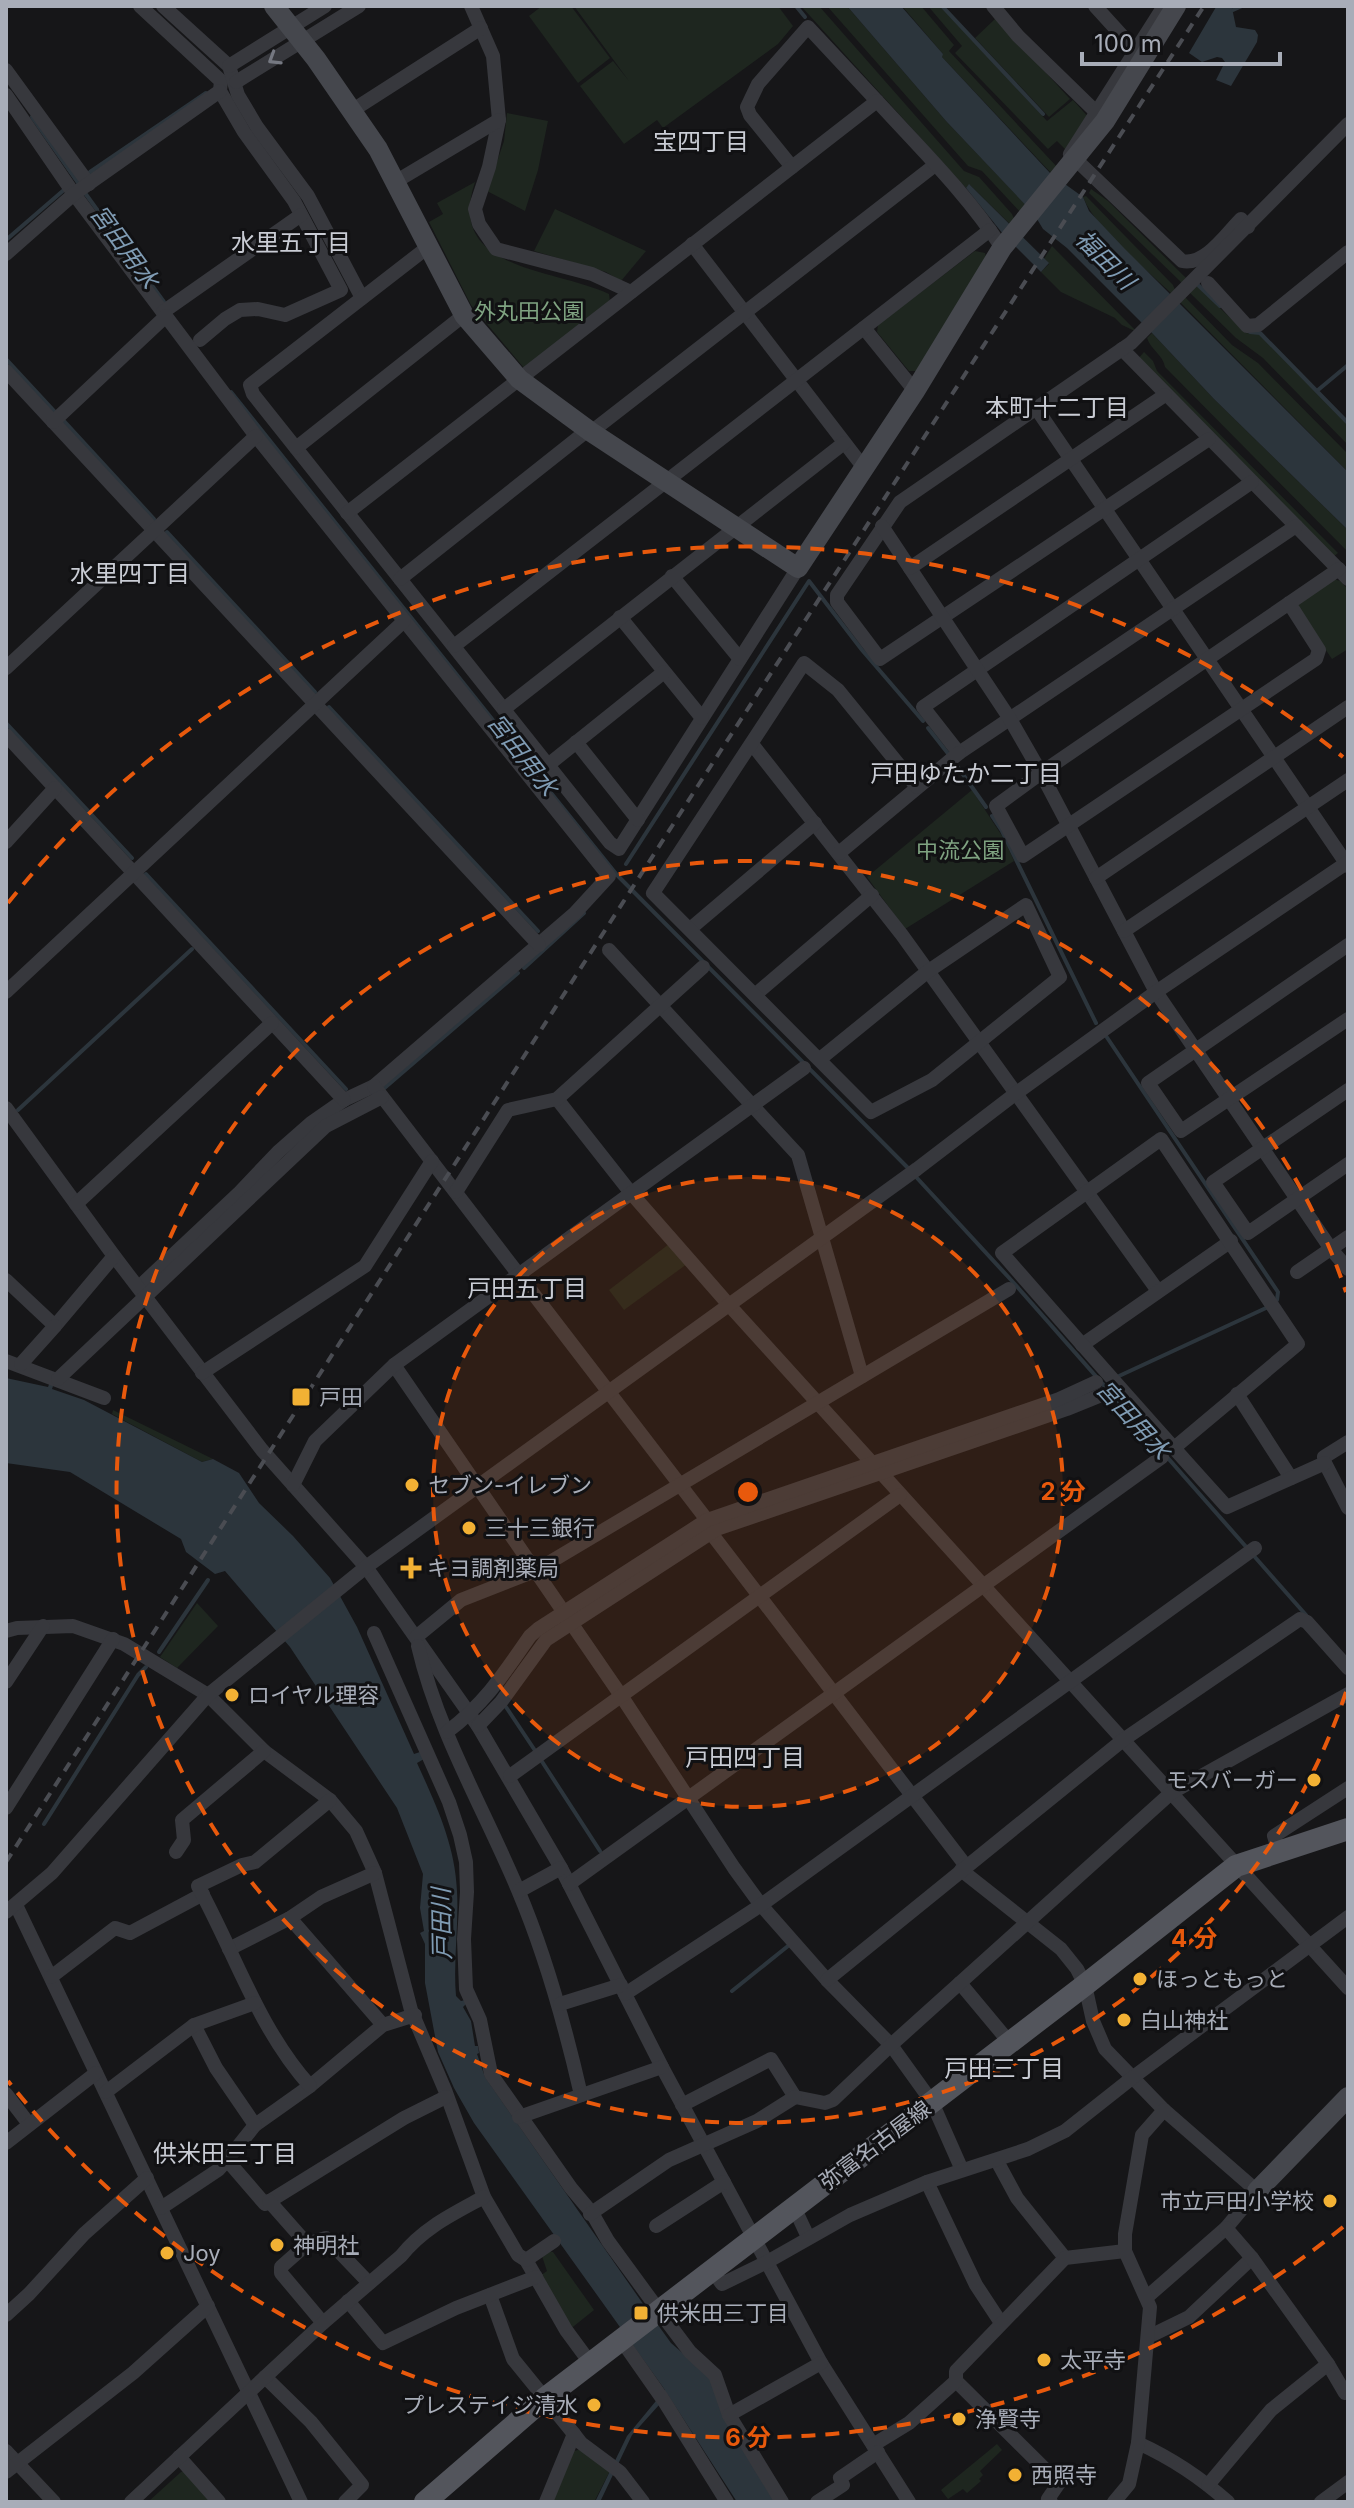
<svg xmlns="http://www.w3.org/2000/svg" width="1354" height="2508" viewBox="0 0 1354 2508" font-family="Inter,'Noto Sans JP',sans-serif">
	<rect width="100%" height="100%" fill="#161618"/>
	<!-- green -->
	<g fill="#1e261f">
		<path d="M542,6H571L610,58L578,83L529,16Z"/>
		<path d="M574,6H778L793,26L778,44L663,128L657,120L624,144L580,86L613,61L629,81Z"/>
		<path d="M801,6H819L964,171L979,177L1012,214L1015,221L1011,225L970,185L966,188Z"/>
		<path d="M827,6H847L946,121L1026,205L1021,213L982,171L968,166Z"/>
		<path d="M902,6H921L954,45L949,51L1058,168L1052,174L941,56L943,54Z"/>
		<path d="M928,6H941L1047,121L1073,100L1090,119L1066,150L1057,141L1048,149L955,53L962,46Z"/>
		<path d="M996,18L1070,99L1049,117L975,38Z"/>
		<path d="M507,113L548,121L538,170L525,211L487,191L504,141Z"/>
		<path d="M475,182C445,271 553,268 609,294L610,302L524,368L471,305L429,222L443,214L437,203Z"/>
		<path d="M1091,189L1108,201L1186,278L1182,283L1089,193Z"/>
		<path d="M1086,196L1173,285L1175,290L1171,293C1143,266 1098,232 1083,197Z"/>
		<path d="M555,209L646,251L621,281L606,272L534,251Z"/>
		<path d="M1052,246L1137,332L1122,325L1115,318L1061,292L1041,272L1049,264L1044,259Z"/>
		<path d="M975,251L985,253L987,261L916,371H909L877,332L878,325Z"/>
		<path d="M1196,285L1246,333L1259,334L1348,423V445L1263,358L1236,338L1189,292Z"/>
		<path d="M1184,296L1232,345L1258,363L1348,454V472L1179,301Z"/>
		<path d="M1152,333L1214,399L1348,530V552L1165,367C1163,355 1151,350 1147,338Z"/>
		<path d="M1144,352L1153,361L1157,371L1338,553L1333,557L1137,360Z"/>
		<path d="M1334,579L1340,581L1348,589V649L1332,659L1298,609L1299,603Z"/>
		<path d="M972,790L1004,839L1014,861L905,929L867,877Z"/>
		<path d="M669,1244L687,1264L624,1310L609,1290Z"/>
		<path d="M113,1410L213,1459L202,1462L112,1414Z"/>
		<path d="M197,1603L218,1626L177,1668L160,1657Z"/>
		<path d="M545,2251L553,2252L594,2310L569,2330L540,2276L547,2271L541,2253Z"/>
		<path d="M997,2444L1002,2450L980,2471L983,2475L979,2479L981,2481L967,2493L963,2489L948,2499L941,2490Z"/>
		<path d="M582,2449L610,2471L594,2502H553L574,2451Z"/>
		<path d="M186,2470L214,2502H148L181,2472Z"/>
	</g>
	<!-- water -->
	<g fill="#2c353c">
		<path d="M847,6H901L943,54L942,57L1051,174L1083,197L1089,211L1123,247L1348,472V530L1214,399L1152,333L1067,248L1043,229L1034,214L946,121Z"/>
		<path d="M1216,7L1232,8L1236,27L1255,30L1258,35L1257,42L1231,86L1216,80L1225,62L1222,58L1217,57L1202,62L1189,53Z"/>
		<path d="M969,184L1049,263L1041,272L1003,234L966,188Z"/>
		<path d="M6,1378L48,1387L50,1382L54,1383L52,1389L84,1400L202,1462L213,1459L239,1473L259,1503L293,1536L330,1578L357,1627L414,1754L420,1752L424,1759L417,1763C436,1805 455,1844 457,1891C459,1926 453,1961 456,1996L461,2001L465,2000L466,2004L463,2007L471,2021L475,2046H478L479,2053L477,2054L485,2077L648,2311L671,2343L709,2376L776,2502H737L668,2395L632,2435L600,2502H595L627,2436L665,2390L474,2123L454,2088L438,2052L425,1983V1944L420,1933L424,1931L420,1908L423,1874L397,1808L290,1647L225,1571L215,1574L186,1552L181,1539L70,1472L6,1463Z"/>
	</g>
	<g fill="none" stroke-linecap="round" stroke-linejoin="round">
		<!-- stream -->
		<g stroke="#2c353c" stroke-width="4">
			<path d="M796,6L805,17"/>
			<path d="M942,6L1043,114"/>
			<path d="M1233,10L1242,6"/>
			<path d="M32,117L79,184"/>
			<path d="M90,172L206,93"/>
			<path d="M85,193L164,302"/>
			<path d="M6,240L65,189"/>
			<path d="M1197,284L1220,306"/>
			<path d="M1250,332L1260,333L1348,423"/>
			<path d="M6,359L56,413"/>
			<path d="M1318,390L1348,365"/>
			<path d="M231,392L520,754"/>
			<path d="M64,421L154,519"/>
			<path d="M167,532L315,692"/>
			<path d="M329,707L538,931"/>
			<path d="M6,723L132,858"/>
			<path d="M928,728L950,756"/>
			<path d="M955,763L986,807"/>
			<path d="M543,783L617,875L907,1167"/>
			<path d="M992,816L1002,831L1096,1023"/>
			<path d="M626,864L809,581L862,650L923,721"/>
			<path d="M146,874L346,1089"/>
			<path d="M524,968L584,913"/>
			<path d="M1106,1036L1278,1292L1277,1300"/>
			<path d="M381,1091L518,973"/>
			<path d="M18,1110L192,949"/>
			<path d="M917,1178L1012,1281L1248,1549"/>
			<path d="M1119,1376L1266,1308"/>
			<path d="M1254,1556L1306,1615"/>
			<path d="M159,1652L208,1580"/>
			<path d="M506,1707L536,1752"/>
			<path d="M541,1760L600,1851"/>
			<path d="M44,1824L138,1675L146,1667"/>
			<path d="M732,1991L788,1946"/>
		</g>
		<!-- street -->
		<g stroke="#37383d" stroke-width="14">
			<path d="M140,6L221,81L220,91L244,132L294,201L341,290L285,315L258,309L240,310L225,319L200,340"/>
			<path d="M163,6L229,66L238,95L257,127L308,196L362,298"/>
			<path d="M471,6L493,56L499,120L489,167L475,209L479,224L496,249L592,274L631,292"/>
			<path d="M993,6L1018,36L1096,112"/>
			<path d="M1095,6L1135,50"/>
			<path d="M1164,6L1070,154L1182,261C1205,266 1226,234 1241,219L1248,227"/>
			<path d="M229,66L325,6"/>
			<path d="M6,70L89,184"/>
			<path d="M236,82L359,6"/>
			<path d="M6,95L74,194L256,436L609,876L575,913L374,1086L344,1100L311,1123L278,1152L240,1192L139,1287"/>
			<path d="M353,110L481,28"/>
			<path d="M792,167L750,115L747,107L758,84L808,27L877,101"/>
			<path d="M395,182L499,120"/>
			<path d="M692,244L864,468"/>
			<path d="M428,247L250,385L253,394L610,843L619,849L798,568"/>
			<path d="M6,254L74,194L220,91"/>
			<path d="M1208,283L1247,326L1258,325L1348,252"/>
			<path d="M163,312L301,215"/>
			<path d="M864,328L915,391"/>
			<path d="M1122,349L1348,579"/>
			<path d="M6,371L539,945"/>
			<path d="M1036,408L1348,866"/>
			<path d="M53,422L166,316"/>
			<path d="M591,432L935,165"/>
			<path d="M1209,439L880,659L837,602V595L900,502L1131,343L1348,124"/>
			<path d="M296,448L464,315"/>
			<path d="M1252,482L923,707L959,753L1296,526"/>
			<path d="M347,513L877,101C920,148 968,195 1002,248"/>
			<path d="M882,526L1010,719L1041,773L1156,992L1331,1249L1348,1269"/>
			<path d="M910,568L1165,395"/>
			<path d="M672,576L740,659"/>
			<path d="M400,579L588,430"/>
			<path d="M1289,603L1319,650L1316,659L1023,856L996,806L1041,773L1339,569"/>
			<path d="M620,617L702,718"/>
			<path d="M454,646L990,230"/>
			<path d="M6,668L256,436"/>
			<path d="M504,709L844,443"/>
			<path d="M6,735L344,1100"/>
			<path d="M576,742L638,820"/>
			<path d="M752,744L902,935L1158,1291"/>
			<path d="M548,765L664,672"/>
			<path d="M6,842L55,788"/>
			<path d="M839,853L959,753"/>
			<path d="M1096,878L1348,707"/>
			<path d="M690,929L815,823"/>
			<path d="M1124,931L1348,780"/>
			<path d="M1348,945L1148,1083L1181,1131L1348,1019"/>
			<path d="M609,950L798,1155L862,1376"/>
			<path d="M6,992L404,621"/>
			<path d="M756,994L872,895"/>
			<path d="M820,1059L927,972L1026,905L1060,977L932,1080L871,1112L653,893L804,663L838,690L917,787"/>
			<path d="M374,1086L707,1520L711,1533L966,1866"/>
			<path d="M1348,1090L1213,1182L1248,1233L1348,1164"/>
			<path d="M557,1099L631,1193L729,1305L1348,1988"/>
			<path d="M6,1108L114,1256L262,1450L366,1567L478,1726L561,1868L662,2067L821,2363L909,2502"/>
			<path d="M456,1192L508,1110L557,1099L703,967"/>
			<path d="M76,1204L272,1023"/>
			<path d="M1297,1272L1348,1237"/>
			<path d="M6,1280L55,1326L114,1256"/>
			<path d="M1082,1345L1231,1241"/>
			<path d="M6,1361L104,1398"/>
			<path d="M21,1364L55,1326"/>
			<path d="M394,1365L622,1697L734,1868L761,1905L827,1980L891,2045L932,2102L962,2170"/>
			<path d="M202,1373L365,1266L432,1161"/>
			<path d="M58,1379L326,1126L382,1097"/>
			<path d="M1237,1394L1291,1478"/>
			<path d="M1348,1442L1324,1457L1325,1463L1348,1508"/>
			<path d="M1174,1448L1298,1344L1161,1139L1002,1253C1076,1338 1151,1423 1227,1507L1325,1463"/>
			<path d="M293,1485L315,1441L394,1365L804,1068"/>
			<path d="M6,1631L17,1628L73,1626L124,1644L208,1695L264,1751L330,1800L356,1831L375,1873L411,2010L445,2090L484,2197L518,2255L526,2260L566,2330L591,2364"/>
			<path d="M374,1633L449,1802L460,1835L466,1862L467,1892L464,1939L466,1989L480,2020L491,2074L571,2188L592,2213L608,2241L660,2312L690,2352L715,2375L729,2415L782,2502"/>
			<path d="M416,1637L461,1600L535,1571L1009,1289"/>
			<path d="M418,1646C438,1732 484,1809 518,1890C546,1956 565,2025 581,2095"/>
			<path d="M6,1682L43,1626"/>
			<path d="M478,1726L501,1702L546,1640L717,1529L1067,1409L1104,1394"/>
			<path d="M447,1732C485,1703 503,1675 530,1636L538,1629L707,1520L1059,1399L1096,1382"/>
			<path d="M510,1776L900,1495"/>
			<path d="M6,1808L113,1639"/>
			<path d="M176,1852L184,1840L182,1820L264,1751"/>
			<path d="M1279,1852L1274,1836L1348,1788"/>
			<path d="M961,1870L1061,1949L1077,1969L1085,1985L1093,2021L1105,2049L1164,2110L1257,2191L1226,2228L1147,2297"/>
			<path d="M569,1884L1162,1457"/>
			<path d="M519,1891L561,1868"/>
			<path d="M16,1905L301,2502"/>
			<path d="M6,1912L52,1873L208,1695L366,1567L917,1169L1015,1094L1156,992L1348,862"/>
			<path d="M290,1918L383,2025"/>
			<path d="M229,1949L290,1918L321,1897L375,1873"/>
			<path d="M51,1977L115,1928L130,1933L203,1894"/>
			<path d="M827,1980L1123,1740L1300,1619L1307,1622L1348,1668"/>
			<path d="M960,1983L1010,2043"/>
			<path d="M625,1994L761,1905L1255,1548"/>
			<path d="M560,2004L621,1985"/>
			<path d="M415,2015L383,2025L310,2086L255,2125L227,2160L265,2204L404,2118L446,2097"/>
			<path d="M194,2025L216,2068L255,2125"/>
			<path d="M310,2086C258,2028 235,1953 198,1886L242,1865L255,1862L330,1800"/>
			<path d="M106,2092L194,2025L255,2003"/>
			<path d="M6,2094L29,2124"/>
			<path d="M682,2105L771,2059L795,2097L825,2103L833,2100L891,2045L1171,1793L1348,1694"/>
			<path d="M519,2117L662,2067"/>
			<path d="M6,2143L96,2073"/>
			<path d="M997,2161L1017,2198L1065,2258"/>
			<path d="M927,2182L976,2285L1001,2323"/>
			<path d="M269,2201L307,2244"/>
			<path d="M794,2207L808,2237"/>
			<path d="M161,2208L218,2170L227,2160"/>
			<path d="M590,2214L669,2160L757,2121L795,2097"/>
			<path d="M656,2226L724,2182"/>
			<path d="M526,2260L554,2241"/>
			<path d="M712,2270L722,2284L767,2262L850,2215L927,2182L1028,2149L1065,2131L1132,2078L1348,1917"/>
			<path d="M490,2295L513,2359L574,2434L546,2502"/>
			<path d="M348,2301L383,2343L456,2308L536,2277"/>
			<path d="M6,2315L29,2294L84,2234L147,2178"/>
			<path d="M323,2323L281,2273V2267L307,2244L326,2238L369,2283"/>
			<path d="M1148,2337L1189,2317L1252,2258"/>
			<path d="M622,2341L664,2401L727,2502"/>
			<path d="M1328,2364L1345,2393L1348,2391"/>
			<path d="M265,2377L311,2422L362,2485L345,2502"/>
			<path d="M956,2381L1059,2483L1048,2499L1051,2502"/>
			<path d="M729,2415L821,2363"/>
			<path d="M574,2434L581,2443L620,2472L643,2502"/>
			<path d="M1138,2443C1171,2458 1200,2477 1228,2502"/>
			<path d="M873,2445L909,2423L956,2381V2371L1065,2258L1125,2251"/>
			<path d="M6,2451L54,2502"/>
			<path d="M179,2457L219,2502"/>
			<path d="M6,2472L133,2373L208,2306"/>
			<path d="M1208,2485L1271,2410L1328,2364L1252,2258L1226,2228"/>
			<path d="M131,2502L323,2323L401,2256C423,2228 453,2214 484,2197"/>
			<path d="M817,2502L843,2485L840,2478L878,2452"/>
			<path d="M1114,2502L1129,2484L1138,2443L1150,2307L1125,2251V2234L1142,2135L1164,2110"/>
			<path d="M1321,2502L1348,2482"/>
		</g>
		<!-- secondary -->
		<g stroke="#45474d" stroke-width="20">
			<path d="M274,6L316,59L378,149L464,315L519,379L591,432L798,568L915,391L1002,248L1105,121L1176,6"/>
			<path d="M1257,2191L1348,2097"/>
		</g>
		<!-- primary -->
		<path stroke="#53555c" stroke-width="22" d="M425,2502L544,2399L1085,1985L1236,1866L1348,1829"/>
		<!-- rail -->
		<path stroke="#4a4c52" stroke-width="4" stroke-dasharray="10 8" stroke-linecap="butt" d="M6,1862L701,781L1204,6"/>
	</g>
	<!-- one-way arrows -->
	<defs><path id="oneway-chevron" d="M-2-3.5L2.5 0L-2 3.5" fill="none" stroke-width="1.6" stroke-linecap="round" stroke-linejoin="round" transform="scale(2)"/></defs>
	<use stroke="#757881" href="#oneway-chevron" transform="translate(274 59) rotate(148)"/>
	<!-- distance rings -->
	<circle cx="748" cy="1492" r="315" fill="#e8590c" fill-opacity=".12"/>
	<g fill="none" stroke="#e8590c" stroke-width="4" stroke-dasharray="14 10">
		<circle cx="748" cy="1492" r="315"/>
		<path d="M1346 1692A631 631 0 1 1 1346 1292"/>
		<path d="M1343 2227A946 946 0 0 1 8 2081M8 903A946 946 0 0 1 1343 757"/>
	</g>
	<!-- markers -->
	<g fill="#f2b134" stroke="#111113" stroke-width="3">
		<rect x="291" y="1387" width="20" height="20" rx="4"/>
		<circle cx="412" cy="1485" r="8"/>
		<circle cx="469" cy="1528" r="8"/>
		<path d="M407 1556h8v8h8v8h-8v8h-8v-8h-8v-8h8z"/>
		<circle cx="232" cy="1695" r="8"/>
		<circle cx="1314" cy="1780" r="8"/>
		<circle cx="1140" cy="1979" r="8"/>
		<circle cx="1124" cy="2020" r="8"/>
		<circle cx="1330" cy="2201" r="8"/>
		<circle cx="277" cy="2245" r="8"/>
		<circle cx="167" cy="2253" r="8"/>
		<rect x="633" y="2305" width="16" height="16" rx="4"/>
		<circle cx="1044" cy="2360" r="8"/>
		<circle cx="594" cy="2405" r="8"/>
		<circle cx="959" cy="2419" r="8"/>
		<circle cx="1015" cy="2475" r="8"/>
	</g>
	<g text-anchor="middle" stroke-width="6" stroke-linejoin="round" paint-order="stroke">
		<!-- park labels -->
		<g font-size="22" fill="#7fa381" stroke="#111113">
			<text x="529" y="319">外丸田公園</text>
			<text x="960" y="858">中流公園</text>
		</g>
		<!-- poi labels -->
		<g font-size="22" fill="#a8adb8" stroke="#111113" text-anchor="start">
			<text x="319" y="1405">戸田</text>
			<text x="428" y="1493">セブン-イレブン</text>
			<text x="485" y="1536">三十三銀行</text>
			<text x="427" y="1576">キヨ調剤薬局</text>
			<text x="248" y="1703">ロイヤル理容</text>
			<text x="1298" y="1788" text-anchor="end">モスバーガー</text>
			<text x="1156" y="1987">ほっともっと</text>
			<text x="1140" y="2028">白山神社</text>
			<text x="1314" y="2209" text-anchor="end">市立戸田小学校</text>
			<text x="293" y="2253">神明社</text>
			<text x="183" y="2261">Joy</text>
			<text x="657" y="2321">供米田三丁目</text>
			<text x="1060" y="2368">太平寺</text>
			<text x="578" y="2413" text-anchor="end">プレステイジ清水</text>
			<text x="975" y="2427">浄賢寺</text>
			<text x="1031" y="2483">西照寺</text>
		</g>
		<!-- street labels -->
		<g font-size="22" fill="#a8adb8" stroke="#111113">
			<text transform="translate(875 2145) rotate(-37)" y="8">弥富名古屋線</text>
		</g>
		<!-- neighbourhood labels -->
		<g font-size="24" fill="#c9ccd4" stroke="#111113">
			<text x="701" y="150">宝四丁目</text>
			<text x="291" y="251">水里五丁目</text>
			<text x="1057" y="416">本町十二丁目</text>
			<text x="130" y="582">水里四丁目</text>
			<text x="966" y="782">戸田ゆたか二丁目</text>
			<text x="527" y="1297">戸田五丁目</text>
			<text x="745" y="1766">戸田四丁目</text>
			<text x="1004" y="2077">戸田三丁目</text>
			<text x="225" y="2162">供米田三丁目</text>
		</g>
		<!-- water labels -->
		<g font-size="24" font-style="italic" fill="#7f9bb3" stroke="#111113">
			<text transform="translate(124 247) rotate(54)" y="8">宮田用水</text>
			<text transform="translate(1105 260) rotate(45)" y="8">福田川</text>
			<text transform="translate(522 755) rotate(52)" y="8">宮田用水</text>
			<text transform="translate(1133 1420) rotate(48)" y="8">宮田用水</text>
			<text transform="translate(442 1924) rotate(-91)" y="8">戸田川</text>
		</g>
	</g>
	<circle cx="748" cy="1492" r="12" fill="#e8590c" stroke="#111113" stroke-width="4"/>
	<g font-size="24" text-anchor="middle" font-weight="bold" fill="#e8590c" stroke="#111113" stroke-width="6" stroke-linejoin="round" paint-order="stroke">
		<text x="1063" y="1500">2 分</text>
		<text x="1194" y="1947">4 分</text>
		<text x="748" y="2446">6 分</text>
	</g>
	<!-- border -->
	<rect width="1354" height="2508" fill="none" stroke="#a8adb8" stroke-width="16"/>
	<!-- scale -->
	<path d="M1082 52v12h198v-12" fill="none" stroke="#a8adb8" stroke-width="4"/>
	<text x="1094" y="52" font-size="24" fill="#a8adb8" stroke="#111113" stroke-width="6" paint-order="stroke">100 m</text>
</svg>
